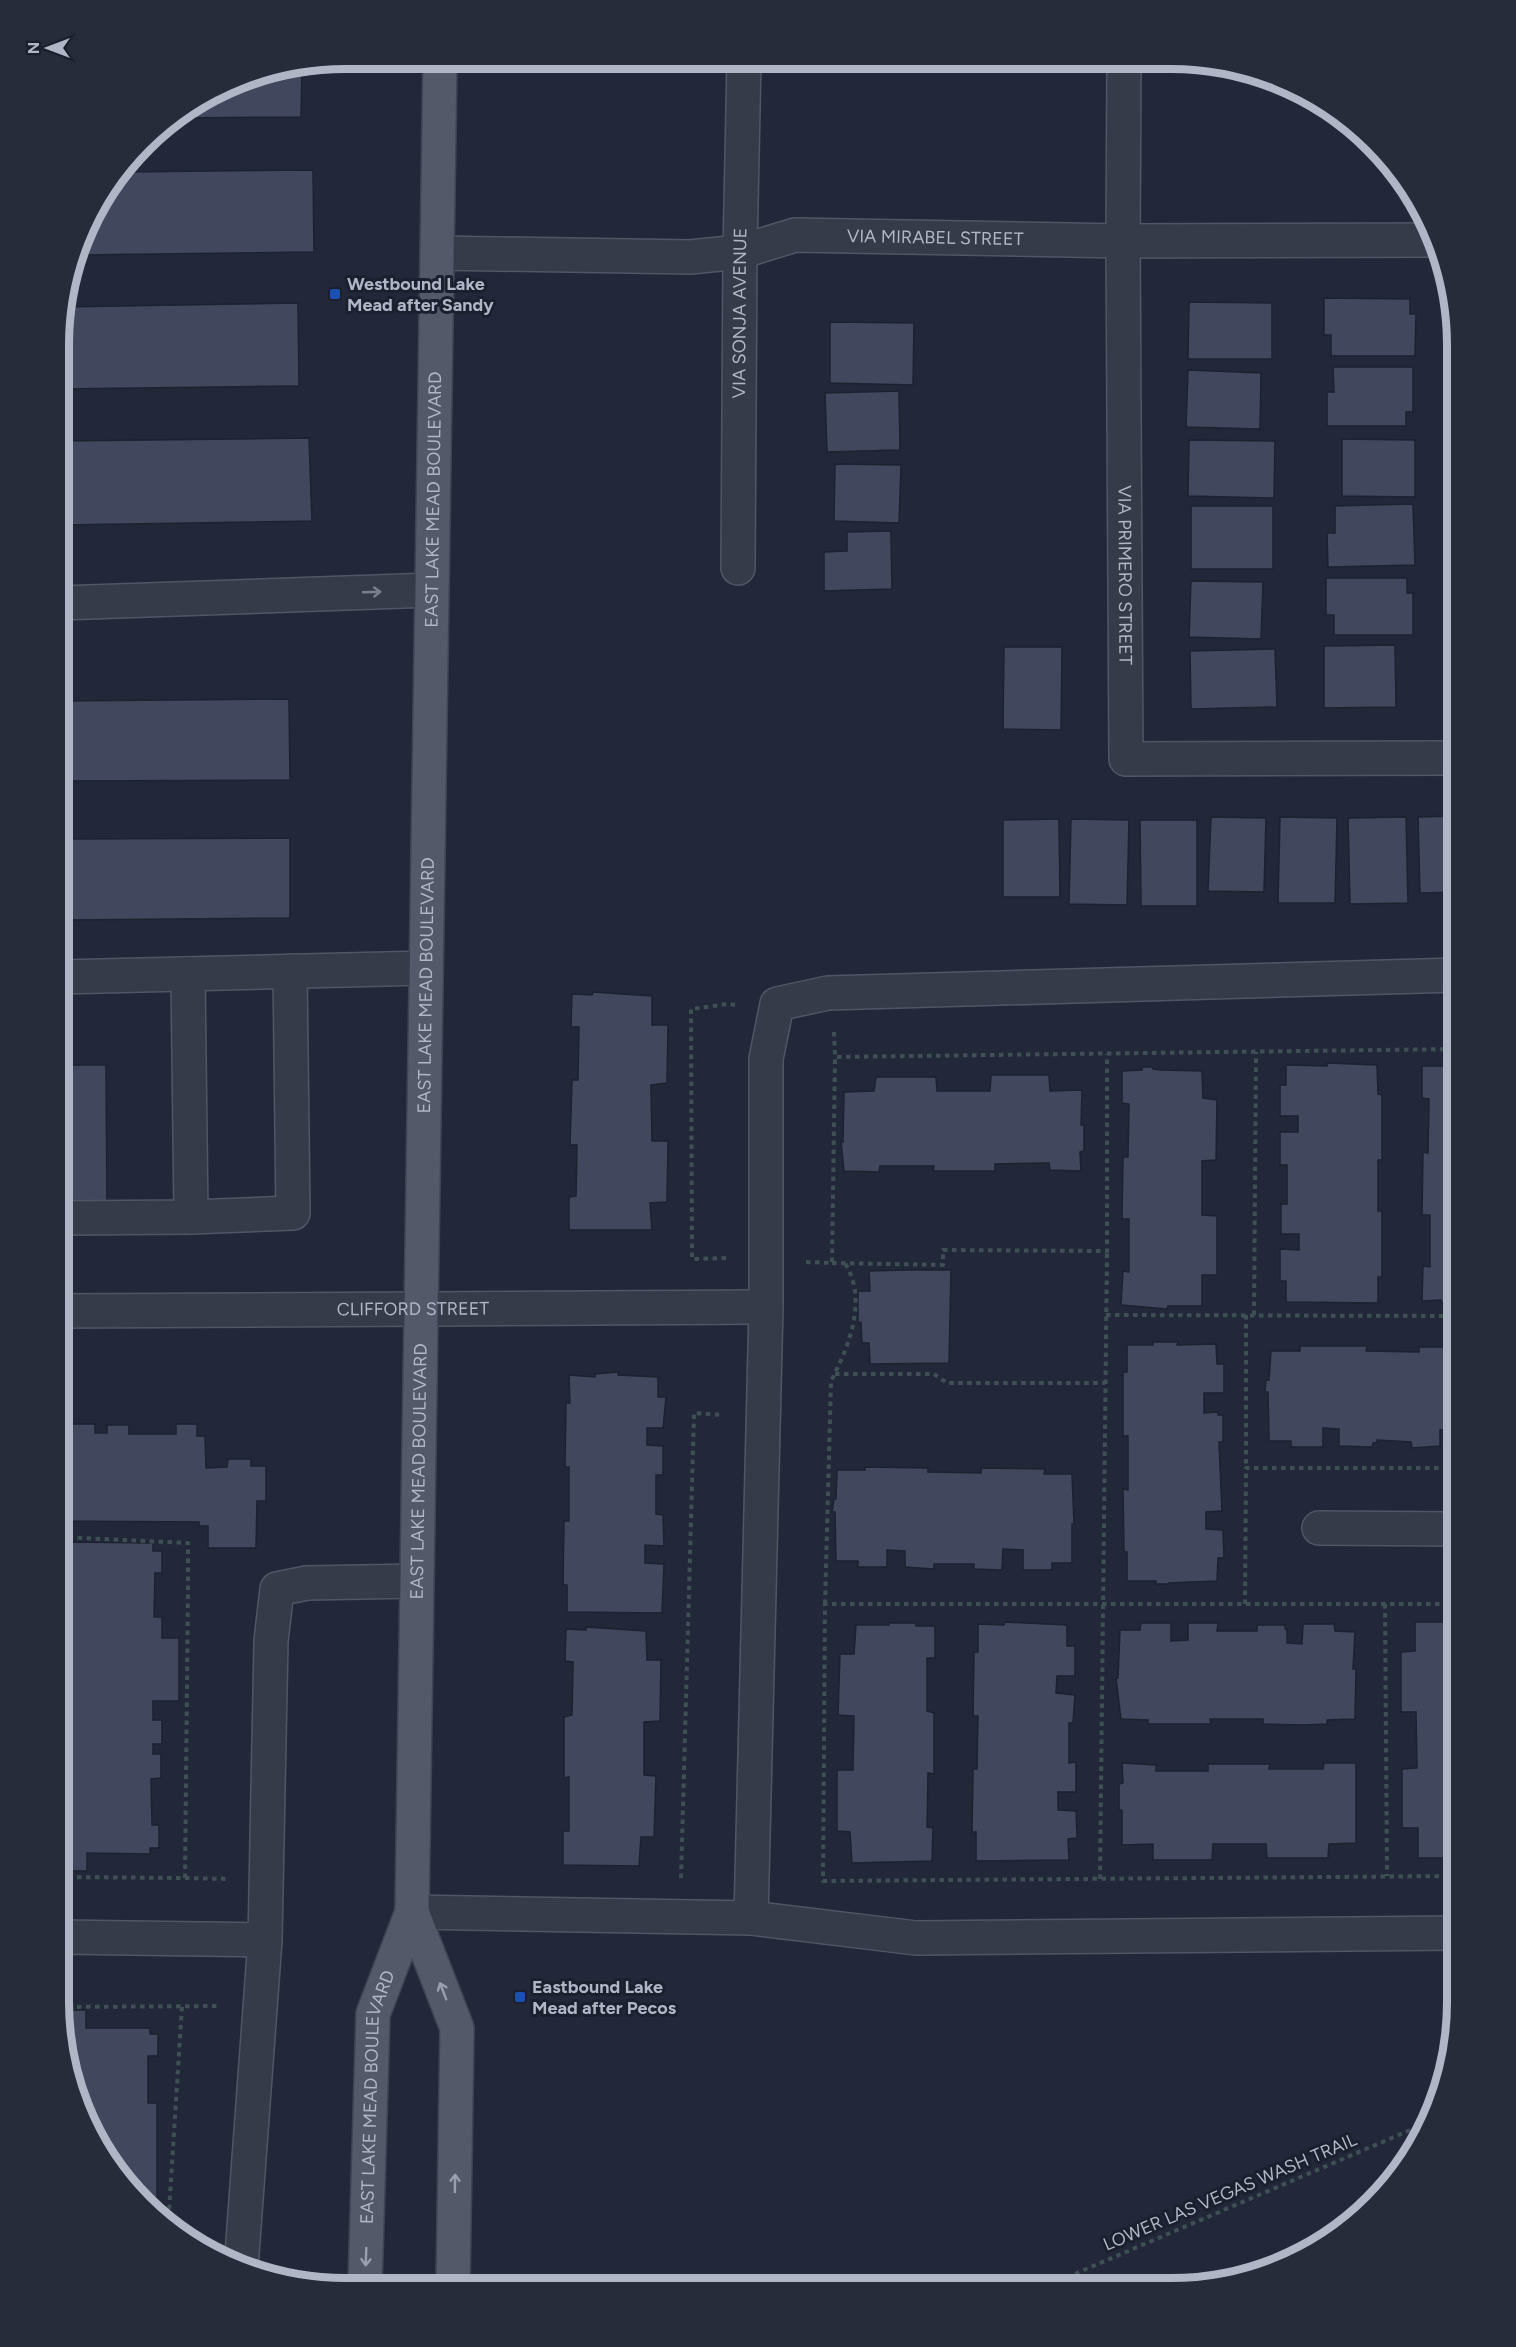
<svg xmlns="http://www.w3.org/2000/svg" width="1516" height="2347" viewBox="0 0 1516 2347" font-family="Figtree,sans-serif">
	<rect width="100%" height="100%" fill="#22283a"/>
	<!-- building -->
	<g fill="#41475c" stroke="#1d2231" stroke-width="1.5">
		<path d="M302,67L301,117L175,118L235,80Z"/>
		<path d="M313,170L314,252L77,255L88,218L124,172Z"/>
		<path d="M1324,298L1410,299V314H1416L1415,356H1331V335H1324Z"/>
		<path d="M1189,302L1272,303V359H1188Z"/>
		<path d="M298,303L299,386L61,389V307Z"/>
		<path d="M830,322L914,323L913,385L830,383Z"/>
		<path d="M1333,367H1413V412H1406V426H1327V392H1334Z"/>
		<path d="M1188,370L1261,373L1260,429L1186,427Z"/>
		<path d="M899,391L900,450L827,452L825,393Z"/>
		<path d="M309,438L312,521L61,525V441Z"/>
		<path d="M1342,439L1415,440V497L1342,496Z"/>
		<path d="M1189,440L1275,441L1274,498L1188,496Z"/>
		<path d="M835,464L901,465L899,523L834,521Z"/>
		<path d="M1413,504L1415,565L1328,567L1327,533H1335V506Z"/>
		<rect x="1191" y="506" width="82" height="63"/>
		<path d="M891,531L892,589L824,591V552L847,551V532Z"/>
		<path d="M1326,578H1407V593H1413V635H1334V615H1326Z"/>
		<path d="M1191,581L1263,582L1261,639L1189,637Z"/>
		<path d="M1395,645L1396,707L1324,708V646Z"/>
		<path d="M1004,647H1062L1061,730L1003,729Z"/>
		<path d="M1275,649L1277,707L1191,709L1190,651Z"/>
		<path d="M289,699L290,780L60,781V701Z"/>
		<path d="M1457,816V892L1420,893L1418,817Z"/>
		<path d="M1211,817L1266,818L1264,892L1208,891Z"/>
		<path d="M1280,817L1337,818L1335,903H1278Z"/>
		<path d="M1406,817L1408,903L1350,904L1348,818Z"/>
		<path d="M1059,819L1060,897H1003V820Z"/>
		<path d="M1071,819L1129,820L1127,905L1069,904Z"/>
		<path d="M1140,820H1197V906H1141Z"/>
		<path d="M290,838V918L60,920V839Z"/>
		<path d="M593,992L652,996V1025H668L667,1083L651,1085L652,1141H668L667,1202L650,1203L652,1230H569V1197L576,1196L577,1145H570L572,1080H578L579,1027H571L572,994L592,995Z"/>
		<path d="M60,1058H64V1065H106L107,1210L60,1211Z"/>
		<path d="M1327,1063L1377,1065L1378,1094L1382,1095V1160H1378V1211H1382V1277H1378V1303L1286,1302V1281H1280V1249L1299,1250V1234H1281V1204H1287V1165H1280V1132H1298V1116H1280V1085H1286V1065L1327,1066Z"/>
		<path d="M1422,1066H1457V1303H1442L1441,1300L1422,1301L1423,1266L1430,1267V1215H1422L1423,1152L1428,1153L1429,1099L1422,1098Z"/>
		<path d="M1142,1067H1153V1069L1161,1070L1202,1071L1203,1098L1217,1100L1216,1160L1202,1161V1215L1217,1216V1275H1202V1306H1168L1167,1309L1121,1305L1123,1271L1129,1272V1219H1122L1123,1157H1128L1129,1104L1122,1103V1071L1142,1070Z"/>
		<path d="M991,1075H1049L1050,1091L1082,1090L1081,1125H1084V1151L1080,1152L1081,1171L1050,1170L1049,1163L995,1164V1171H933L934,1166H880L879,1172L844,1171L841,1141L843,1142L844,1092L874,1091L876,1077H936L937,1091H990Z"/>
		<path d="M907,1270H951L949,1363L870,1364L869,1343H862L861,1322L858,1323V1291H870L869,1271Z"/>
		<path d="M1153,1342H1178L1177,1345L1216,1344L1217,1364H1224V1393H1204V1413L1218,1412V1415H1223V1442H1219L1222,1511L1206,1512V1529L1223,1530L1224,1558H1218L1217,1581L1169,1583V1584H1156V1581H1127V1552H1124L1123,1489L1128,1490V1436H1123V1372H1127V1345H1153Z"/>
		<path d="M1300,1346H1367L1366,1351L1419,1352V1347H1457V1429L1440,1430V1446L1412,1448L1411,1442L1377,1440V1443H1373L1372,1447L1339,1446V1429L1323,1428V1447H1291V1441H1269L1268,1392H1265L1266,1380H1269L1271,1351H1300Z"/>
		<path d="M619,1372L618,1375L658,1377V1397H666L663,1428H647V1445L663,1446V1475H656V1514L663,1515L664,1546L645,1545V1563L664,1564L662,1613L567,1612V1585H563L564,1521H569V1467H565L566,1403H570L569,1375L595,1377V1374Z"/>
		<path d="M71,1424H95V1433H107V1425H129V1434H176V1424H197V1436H205L206,1468L227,1467L228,1459H251V1466H266V1501H257L256,1548H208V1526H199V1522L59,1521V1431H71Z"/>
		<path d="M865,1467L928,1468V1472L981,1473V1468L1045,1469L1044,1474H1072L1074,1524H1072V1563H1052V1570H1023V1550L1003,1549L1002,1570L974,1569V1564H934V1569L905,1567V1551L887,1550V1567H858V1561H836L835,1512H832L834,1499H836L837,1470H865Z"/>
		<path d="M67,1542L153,1543V1551H162V1573H155L154,1617H162V1638H179V1701H153V1720H162V1744H153V1754H161V1778L151,1779L152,1825H159V1848H150V1854L87,1853V1871H64Z"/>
		<path d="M1005,1622L1067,1625V1646H1075V1676H1057L1056,1693L1075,1695L1073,1723H1069V1763L1076,1762V1792H1058V1810L1076,1811L1077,1838L1068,1839L1069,1860L976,1861V1832H972L973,1769H977L978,1716H973L974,1652H978V1624L1004,1625Z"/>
		<path d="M1415,1622H1457V1861H1454L1453,1858H1418V1828H1402V1769L1417,1768L1416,1712H1401V1652L1415,1651Z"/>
		<path d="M889,1623H915L916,1626H935V1658H927V1711L934,1713V1774L928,1773L927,1827L933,1828L932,1861L852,1863L850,1832L837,1831V1770H853L854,1716L838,1715L840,1654H854L856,1625H889Z"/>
		<path d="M1141,1623H1171V1641L1188,1640V1623H1218L1217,1631H1257V1625H1285V1629H1287V1643L1302,1644L1303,1624H1334L1335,1631L1355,1632L1353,1669H1356L1355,1719L1327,1720V1724L1304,1725L1263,1724V1719H1210L1211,1724H1148V1720L1121,1719L1116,1678H1118L1120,1630H1140Z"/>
		<path d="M586,1627L646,1631L647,1660H661L660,1721L644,1722V1775L656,1776L654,1837H641L639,1866L563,1865V1831H569V1777L564,1778V1717L572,1715L573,1662L565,1661L566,1629L586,1630Z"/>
		<path d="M1122,1763L1156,1765V1771H1208V1764H1270L1269,1769H1323L1324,1763H1356V1843L1329,1844L1328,1858H1267L1266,1844H1213L1212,1860H1153V1844L1122,1845V1810H1119V1784L1123,1783Z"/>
		<path d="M60,2010H86V2028H150V2034H158V2056H148V2103H157V2216L118,2177L80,2112Z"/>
	</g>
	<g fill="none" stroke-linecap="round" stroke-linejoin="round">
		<defs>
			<g id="minor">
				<path id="s1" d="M1124,61L1123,241L1126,759L1457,758"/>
				<path id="s2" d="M437,253L690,257L740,252L795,235L1123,241L1437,240"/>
				<path id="s3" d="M738,568L740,252L744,60"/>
				<path d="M60,603L432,590"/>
				<path d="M60,977L426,968"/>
				<path d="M191,1217L293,1213L290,971"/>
				<path d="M60,1218L191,1217L188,974"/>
				<path id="s4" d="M59,1311L766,1307"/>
				<path d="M1319,1528L1457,1529"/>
				<path d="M412,1912L751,1918L916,1938L1457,1933"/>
				<path d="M751,1918L766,1307V1059L777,1004L828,993L1457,975"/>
				<path d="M59,1937L265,1940"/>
				<path d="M241,2268L265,1940L271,1641L277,1589L307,1583L417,1581"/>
			</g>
			<g id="major">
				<path d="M412,1912L457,2028L453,2286"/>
				<path id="s5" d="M365,2286L373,2014L412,1912L440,59"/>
			</g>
		</defs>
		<!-- minor casing -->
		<use href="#minor" stroke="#515665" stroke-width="36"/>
		<!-- major casing -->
		<use href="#major" stroke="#3f4453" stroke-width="36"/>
		<!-- path -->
		<g stroke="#3f5055" stroke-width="4" stroke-dasharray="4.5 4.5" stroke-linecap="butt">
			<path d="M834,1032L835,1057L1457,1049"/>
			<path d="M726,1258L692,1259L691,1009L728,1004L735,1005"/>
			<path d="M806,1262L832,1263L835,1057"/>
			<path d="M832,1263L943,1265V1250L1107,1251V1054"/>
			<path d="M1106,1315L1457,1316"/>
			<path d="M1246,1315V1468"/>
			<path d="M1254,1315L1256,1052"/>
			<path d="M835,1374H934L947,1383H1105"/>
			<path d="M825,1604L831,1381C849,1346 868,1300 845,1263"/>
			<path d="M1245,1604L1246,1468H1457"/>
			<path d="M1385,1604L1387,1876"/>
			<path d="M1457,1876L823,1881L825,1604H1457"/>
			<path d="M59,1877L185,1878L188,1587V1543L59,1537"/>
			<path d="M185,1878L227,1879"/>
			<path d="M681,1878L694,1413L723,1415"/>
			<path d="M1100,1879L1107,1251"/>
			<path d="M59,2007L221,2006"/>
			<path d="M168,2227L182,2006"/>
			<path d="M1042,2288L1429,2122"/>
		</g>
		<!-- minor -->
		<use href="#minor" stroke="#363b4a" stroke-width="33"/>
		<!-- major -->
		<use href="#major" stroke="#54596a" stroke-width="33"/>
	</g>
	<!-- one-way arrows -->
	<defs><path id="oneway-shaft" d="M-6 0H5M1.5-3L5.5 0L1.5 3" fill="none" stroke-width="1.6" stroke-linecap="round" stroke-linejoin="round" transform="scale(1.5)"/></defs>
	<use stroke="#7a7f8e" href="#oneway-shaft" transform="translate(372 592) rotate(-2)"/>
	<g stroke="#9a9faf">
		<use href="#oneway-shaft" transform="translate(443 1991) rotate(-111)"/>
		<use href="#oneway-shaft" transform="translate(455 2183) rotate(-89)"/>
		<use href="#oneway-shaft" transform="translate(366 2257) rotate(92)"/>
	</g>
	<!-- markers -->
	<g fill="#1a4fb4" stroke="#1b202f" stroke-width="2">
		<rect x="329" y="288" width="12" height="12" rx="3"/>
		<rect x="514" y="1991" width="12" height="12" rx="3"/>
	</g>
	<g text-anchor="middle" stroke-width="6" stroke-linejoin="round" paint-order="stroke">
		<!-- street labels -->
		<g font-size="18" fill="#b1b6c6" stroke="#1b202f">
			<text dy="6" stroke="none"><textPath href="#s2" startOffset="501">VIA MIRABEL STREET</textPath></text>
			<text dy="6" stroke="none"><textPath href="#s3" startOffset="255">VIA SONJA AVENUE</textPath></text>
			<text dy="6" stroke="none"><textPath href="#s5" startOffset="1794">EAST LAKE MEAD BOULEVARD</textPath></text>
			<text dy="6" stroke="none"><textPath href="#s1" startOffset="514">VIA PRIMERO STREET</textPath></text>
			<text dy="6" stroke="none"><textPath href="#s5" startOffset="1308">EAST LAKE MEAD BOULEVARD</textPath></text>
			<text dy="6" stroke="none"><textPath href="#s4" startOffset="354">CLIFFORD STREET</textPath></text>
			<text dy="6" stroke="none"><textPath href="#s5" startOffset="822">EAST LAKE MEAD BOULEVARD</textPath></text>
			<text dy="6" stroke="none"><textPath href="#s5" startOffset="190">EAST LAKE MEAD BOULEVARD</textPath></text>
			<text transform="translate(1230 2192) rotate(-23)" y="6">LOWER LAS VEGAS WASH TRAIL</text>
		</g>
		<!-- poi labels -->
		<g font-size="18" font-weight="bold" fill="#b1b6c6" stroke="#1b202f" text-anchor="start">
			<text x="347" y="290">Westbound Lake<tspan x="347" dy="21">Mead after Sandy</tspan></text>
			<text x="532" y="1993">Eastbound Lake<tspan x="532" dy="21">Mead after Pecos</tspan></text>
		</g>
	</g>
	<!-- crop -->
	<path d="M0 0H1516V2347H0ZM345 69H1171A276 276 0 0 1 1447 345V2002A276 276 0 0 1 1171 2278H345A276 276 0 0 1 69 2002V345A276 276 0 0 1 345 69Z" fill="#272c3b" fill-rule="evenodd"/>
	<path fill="none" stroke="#b1b6c6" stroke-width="8" d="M345 69H1171A276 276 0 0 1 1447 345V2002A276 276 0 0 1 1171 2278H345A276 276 0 0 1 69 2002V345A276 276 0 0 1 345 69Z"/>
	<!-- north arrow -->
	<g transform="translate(48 48) rotate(270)" stroke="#1b202f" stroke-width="4.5" paint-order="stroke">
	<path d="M0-4.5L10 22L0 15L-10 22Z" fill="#b1b6c6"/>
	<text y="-9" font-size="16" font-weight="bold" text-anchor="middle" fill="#b1b6c6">N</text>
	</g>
</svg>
